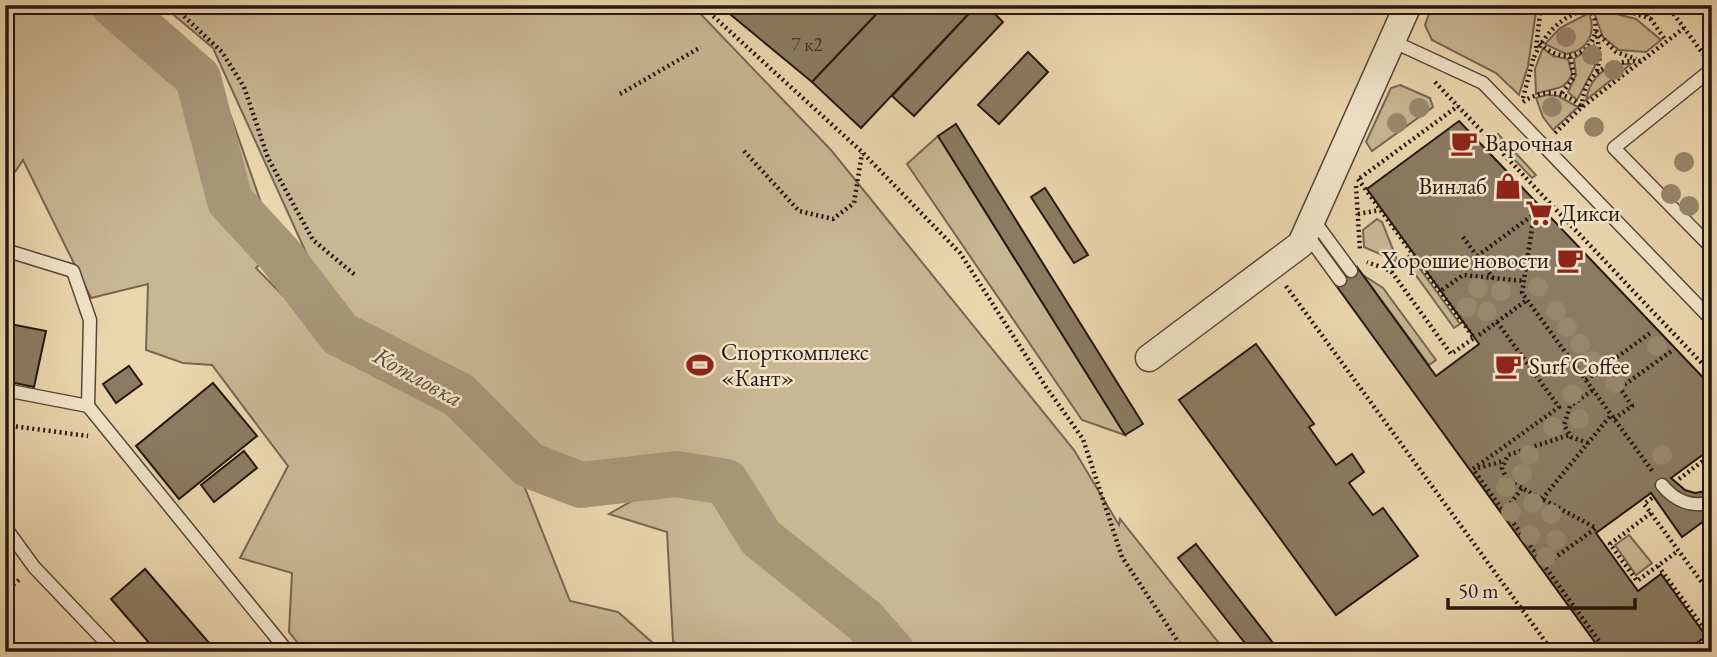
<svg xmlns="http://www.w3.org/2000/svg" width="1717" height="657" viewBox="0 0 1717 657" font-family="'EB Garamond',serif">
	<rect width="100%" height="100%" fill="#ebd6ae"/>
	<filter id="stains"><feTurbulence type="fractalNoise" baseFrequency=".00286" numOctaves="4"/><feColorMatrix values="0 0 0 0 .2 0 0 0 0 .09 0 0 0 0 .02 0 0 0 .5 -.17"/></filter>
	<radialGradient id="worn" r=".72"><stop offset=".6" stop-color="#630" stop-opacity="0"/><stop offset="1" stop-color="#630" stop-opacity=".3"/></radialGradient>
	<!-- green -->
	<g fill="#c9b693" stroke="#776652" stroke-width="2">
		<path d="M5,5H146L217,76L276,246L256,268L341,355L429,404L318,279L213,48L162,5H692L831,150L1074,450L1119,525L1120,519L1226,652H687L673,641L667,532L609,514L644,494L515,463L570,601L618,612L663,652H305L289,632L292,573L240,558L288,466L212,365L183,363L146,350L148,284L91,298L23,160L5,187Z"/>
		<path d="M1432,5H1537L1528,66L1519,95L1496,73L1432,40L1425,25Z"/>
		<path d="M1605,11L1636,19L1661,40L1646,52L1619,50L1603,37L1594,13Z"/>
		<path d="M1589,13C1597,34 1587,51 1566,54L1545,44L1560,28Z"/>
		<path d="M1594,45L1595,66L1577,100L1568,92L1576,75L1574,59Z"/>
		<path d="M1543,48L1553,56L1568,59L1572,74C1564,93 1552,87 1536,94L1535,69Z"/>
		<path d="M1620,64H1631L1586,100C1590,80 1600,69 1620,64Z"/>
		<path d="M1400,85L1430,98L1433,107L1372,151L1366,142L1391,88Z"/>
		<path d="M1547,95L1558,96L1578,107L1553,130L1543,117L1536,98Z"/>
		<path d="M1498,134L1536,175L1532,178L1494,138Z"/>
		<path d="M938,136L1125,435L1082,420L907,164Z"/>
		<path d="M1377,219L1382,222L1398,262L1364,247L1363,230Z"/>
		<path d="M1415,262L1460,324L1454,328L1410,267Z"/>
		<path d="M1363,275L1383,288L1436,360L1429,365Z"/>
		<path d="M1629,535L1652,563L1636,575L1615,545Z"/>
	</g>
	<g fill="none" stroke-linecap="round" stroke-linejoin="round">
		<!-- river -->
		<path stroke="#a89578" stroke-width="46" d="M114,5L198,78L230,201L279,254L340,334L459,395L529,465L581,485L676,474L726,482L761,538L865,621L892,652"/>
	</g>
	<!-- building -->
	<g fill="#8c7a62" stroke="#251710" stroke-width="2">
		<path d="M719,5H885L812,82Z"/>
		<path d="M885,5H977L861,128L812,82Z"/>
		<path d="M977,5H986L1003,22L914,116L892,96Z"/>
		<path d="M1028,52L1048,72L999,124L978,105Z"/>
		<path d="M1459,121L1712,387V448L1671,478L1685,490L1695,493L1712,490V515L1682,537L1651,493L1596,533L1638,591L1661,574L1706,636L1685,652H1602L1335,284L1357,267L1436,376L1479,344L1367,189Z"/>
		<path d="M956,124L1143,424L1125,435L938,136Z"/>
		<path d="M1712,154V174L1706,172L1704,159Z"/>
		<path d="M1045,188L1088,255L1074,263L1031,197Z"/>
		<path d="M5,323L46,331L34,387L5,381Z"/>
		<path d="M1256,344L1314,424L1309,427L1336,465L1352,454L1364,472L1349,483L1373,515L1383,508L1418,556L1336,615L1179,400Z"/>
		<path d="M129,366L142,384L116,403L103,384Z"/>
		<path d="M213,383L257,436L179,499L136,446Z"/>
		<path d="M244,451L257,468L214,502L201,485Z"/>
		<path d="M1196,544L1280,652H1252L1178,558Z"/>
		<path d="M145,569L217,652H157L111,599Z"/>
	</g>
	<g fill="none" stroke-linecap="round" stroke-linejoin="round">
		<defs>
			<g id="lane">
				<path d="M1392,41L1483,83L1712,320"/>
				<path d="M1712,69L1614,148L1712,248"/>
				<path d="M1312,218L1351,271"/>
				<path d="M1305,232L1340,280"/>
				<path d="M5,250L73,271L90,320L88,406L288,652"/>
				<path d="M5,390L88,406"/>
				<path d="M1662,485C1675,501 1692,508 1712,502"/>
				<path d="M5,527L34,567L115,652"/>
			</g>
			<path id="street" d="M1149,358L1301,244L1408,5"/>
		</defs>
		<!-- lane casing -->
		<use href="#lane" stroke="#564738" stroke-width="15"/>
		<!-- street casing -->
		<use href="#street" stroke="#564738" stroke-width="29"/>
		<!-- path -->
		<g stroke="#251710" stroke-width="4.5" stroke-dasharray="2 3.5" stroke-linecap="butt">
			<path d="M172,5L222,52L244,87L268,158L313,240L355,275"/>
			<path d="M701,5L862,152L960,253L1046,387L1083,439L1122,557L1185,652"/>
			<path d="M1641,5L1666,41"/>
			<path d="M1667,5L1704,55"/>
			<path d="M1596,31L1616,52L1636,59"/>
			<path d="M1540,43C1570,75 1612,41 1589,7"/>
			<path d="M1536,48L1541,5"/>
			<path d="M1534,57C1559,4 1600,0 1651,19"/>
			<path d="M1597,71L1600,57L1597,34"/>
			<path d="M1435,82L1712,374"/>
			<path d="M1562,93L1574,77L1570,56"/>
			<path d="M620,94L701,47"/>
			<path d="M1523,98L1534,56"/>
			<path d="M1523,102C1543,88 1565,91 1582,107"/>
			<path d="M1582,107C1583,72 1609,60 1641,61"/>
			<path d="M1555,133L1582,107L1684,28"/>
			<path d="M744,151L799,211L833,219L854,203L862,153"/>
			<path d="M1360,178L1458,106"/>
			<path d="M1358,179L1474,338L1451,354L1391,271L1367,262"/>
			<path d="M1356,186L1360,251"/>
			<path d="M1358,214L1380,210"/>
			<path d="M1534,215L1522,293L1653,472"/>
			<path d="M1463,237L1493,278"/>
			<path d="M1477,256L1533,215"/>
			<path d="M1391,271L1412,255"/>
			<path d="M1286,286L1553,652"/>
			<path d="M1442,290L1463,275L1524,281"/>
			<path d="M1497,322L1559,407L1473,469L1504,512L1522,488"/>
			<path d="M1479,335L1527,300"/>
			<path d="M1586,380L1650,333"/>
			<path d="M1614,419L1632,406L1620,388L1673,350"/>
			<path d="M5,425L88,436"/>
			<path d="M1588,443L1571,437L1564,425L1570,406L1593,390"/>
			<path d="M1478,468L1504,461"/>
			<path d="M1679,479L1712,454"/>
			<path d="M1652,498L1644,504L1712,596"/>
			<path d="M1542,499L1611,415"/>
			<path d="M1504,510L1607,652"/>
			<path d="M1651,513L1610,544L1637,581L1678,551"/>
			<path d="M1549,562L1596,528L1507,480L1502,468L1508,455L1569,435"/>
			<path d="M1658,566L1712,639"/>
			<path d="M5,592L20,579"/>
			<path d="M1696,652L1712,641"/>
		</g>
		<!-- lane -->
		<use href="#lane" stroke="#f2e4ca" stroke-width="12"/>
		<!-- street -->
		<use href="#street" stroke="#f2e4ca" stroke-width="26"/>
	</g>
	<!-- trees -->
	<g fill="#99876d">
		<circle cx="1566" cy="37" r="10"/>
		<circle cx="1592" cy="55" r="10"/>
		<circle cx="1614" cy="70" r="10"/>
		<circle cx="1552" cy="107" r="10"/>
		<circle cx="1419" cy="108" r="10"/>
		<circle cx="1397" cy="123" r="10"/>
		<circle cx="1594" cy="127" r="10"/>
		<circle cx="1684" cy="162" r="10"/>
		<circle cx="1671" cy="194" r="10"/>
		<circle cx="1689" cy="206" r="10"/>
		<circle cx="1538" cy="287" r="10"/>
		<circle cx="1478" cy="288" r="10"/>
		<circle cx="1501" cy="291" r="10"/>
		<circle cx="1467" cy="307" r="10"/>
		<circle cx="1556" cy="311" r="10"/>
		<circle cx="1487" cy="312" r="10"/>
		<circle cx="1567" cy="327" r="10"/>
		<circle cx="1580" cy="344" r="10"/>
		<circle cx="1657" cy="346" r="10"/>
		<circle cx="1592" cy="361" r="10"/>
		<circle cx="1615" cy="383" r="10"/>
		<circle cx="1572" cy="394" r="10"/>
		<circle cx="1579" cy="419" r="10"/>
		<circle cx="1553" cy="427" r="10"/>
		<circle cx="1529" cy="455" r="10"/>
		<circle cx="1662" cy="455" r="10"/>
		<circle cx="1522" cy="474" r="10"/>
		<circle cx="1506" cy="487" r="10"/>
		<circle cx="1533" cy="503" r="10"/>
		<circle cx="1511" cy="512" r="10"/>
		<circle cx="1551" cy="514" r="10"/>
		<circle cx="1530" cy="535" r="10"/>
		<circle cx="1556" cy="540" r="10"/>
		<circle cx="1546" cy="557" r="10"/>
	</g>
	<!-- icons -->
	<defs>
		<symbol id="cafe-bare" viewBox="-9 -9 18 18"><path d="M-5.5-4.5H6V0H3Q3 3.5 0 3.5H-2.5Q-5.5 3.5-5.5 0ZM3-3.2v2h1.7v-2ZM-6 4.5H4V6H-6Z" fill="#8f2418" stroke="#f2e4ca" stroke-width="2.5" paint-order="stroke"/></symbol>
		<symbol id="shop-bare" viewBox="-9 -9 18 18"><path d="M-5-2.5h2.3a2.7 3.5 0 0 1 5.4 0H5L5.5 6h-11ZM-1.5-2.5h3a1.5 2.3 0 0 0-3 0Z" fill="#8f2418" stroke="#f2e4ca" stroke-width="2.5" paint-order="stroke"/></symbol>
		<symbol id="supermarket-bare" viewBox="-9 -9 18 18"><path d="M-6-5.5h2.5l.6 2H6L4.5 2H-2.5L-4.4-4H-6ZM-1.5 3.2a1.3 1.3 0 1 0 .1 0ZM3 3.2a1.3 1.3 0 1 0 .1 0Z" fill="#8f2418" stroke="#f2e4ca" stroke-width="2.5" paint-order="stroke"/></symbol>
		<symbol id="stadium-bare" viewBox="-9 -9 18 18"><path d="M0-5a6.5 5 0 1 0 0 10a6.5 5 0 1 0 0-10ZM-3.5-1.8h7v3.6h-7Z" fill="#8f2418" stroke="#f2e4ca" stroke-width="2.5" paint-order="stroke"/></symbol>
	</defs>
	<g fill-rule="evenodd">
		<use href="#cafe-bare" x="1445" y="124" width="38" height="38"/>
		<use href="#shop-bare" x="1489" y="167" width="38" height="38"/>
		<use href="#supermarket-bare" x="1520" y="194" width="38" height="38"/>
		<use href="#cafe-bare" x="1551" y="241" width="38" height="38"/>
		<use href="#stadium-bare" x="681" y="346" width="38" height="38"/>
		<use href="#cafe-bare" x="1489" y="347" width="38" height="38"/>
	</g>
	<g text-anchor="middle" stroke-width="5" stroke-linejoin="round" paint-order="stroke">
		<!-- number labels -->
		<g font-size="19" fill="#3f3024">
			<text x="807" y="51">7 к2</text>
		</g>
		<!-- poi labels -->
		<g font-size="23" fill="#251710" stroke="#f2e4ca" text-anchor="start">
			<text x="1485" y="151">Варочная</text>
			<text x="1487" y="194" text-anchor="end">Винлаб</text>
			<text x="1560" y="221">Дикси</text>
			<text x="1549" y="268" text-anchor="end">Хорошие новости</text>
			<text x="721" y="360">Спорткомплекс<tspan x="721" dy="26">«Кант»</tspan></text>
			<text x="1529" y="374">Surf Coffee</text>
		</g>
		<!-- water labels -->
		<g font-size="24" font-style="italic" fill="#59493a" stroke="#f2e4ca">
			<text transform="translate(418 377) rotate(29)" y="8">Котловка</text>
		</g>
	</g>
	<!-- margin -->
	<rect width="1717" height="657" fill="none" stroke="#ebd6ae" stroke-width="28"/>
	<rect x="7" y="7" width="1703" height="643" fill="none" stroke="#251710" stroke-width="3.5"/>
	<rect x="14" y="14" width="1689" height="629" fill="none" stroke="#251710" stroke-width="2"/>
	<!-- scale -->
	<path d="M1448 598v10h187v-10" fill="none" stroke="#251710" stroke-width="3.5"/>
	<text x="1458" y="598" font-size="21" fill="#251710" stroke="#f2e4ca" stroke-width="5" paint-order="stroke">50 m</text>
	<rect width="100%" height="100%" filter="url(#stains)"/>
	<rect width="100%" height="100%" fill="url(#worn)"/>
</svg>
